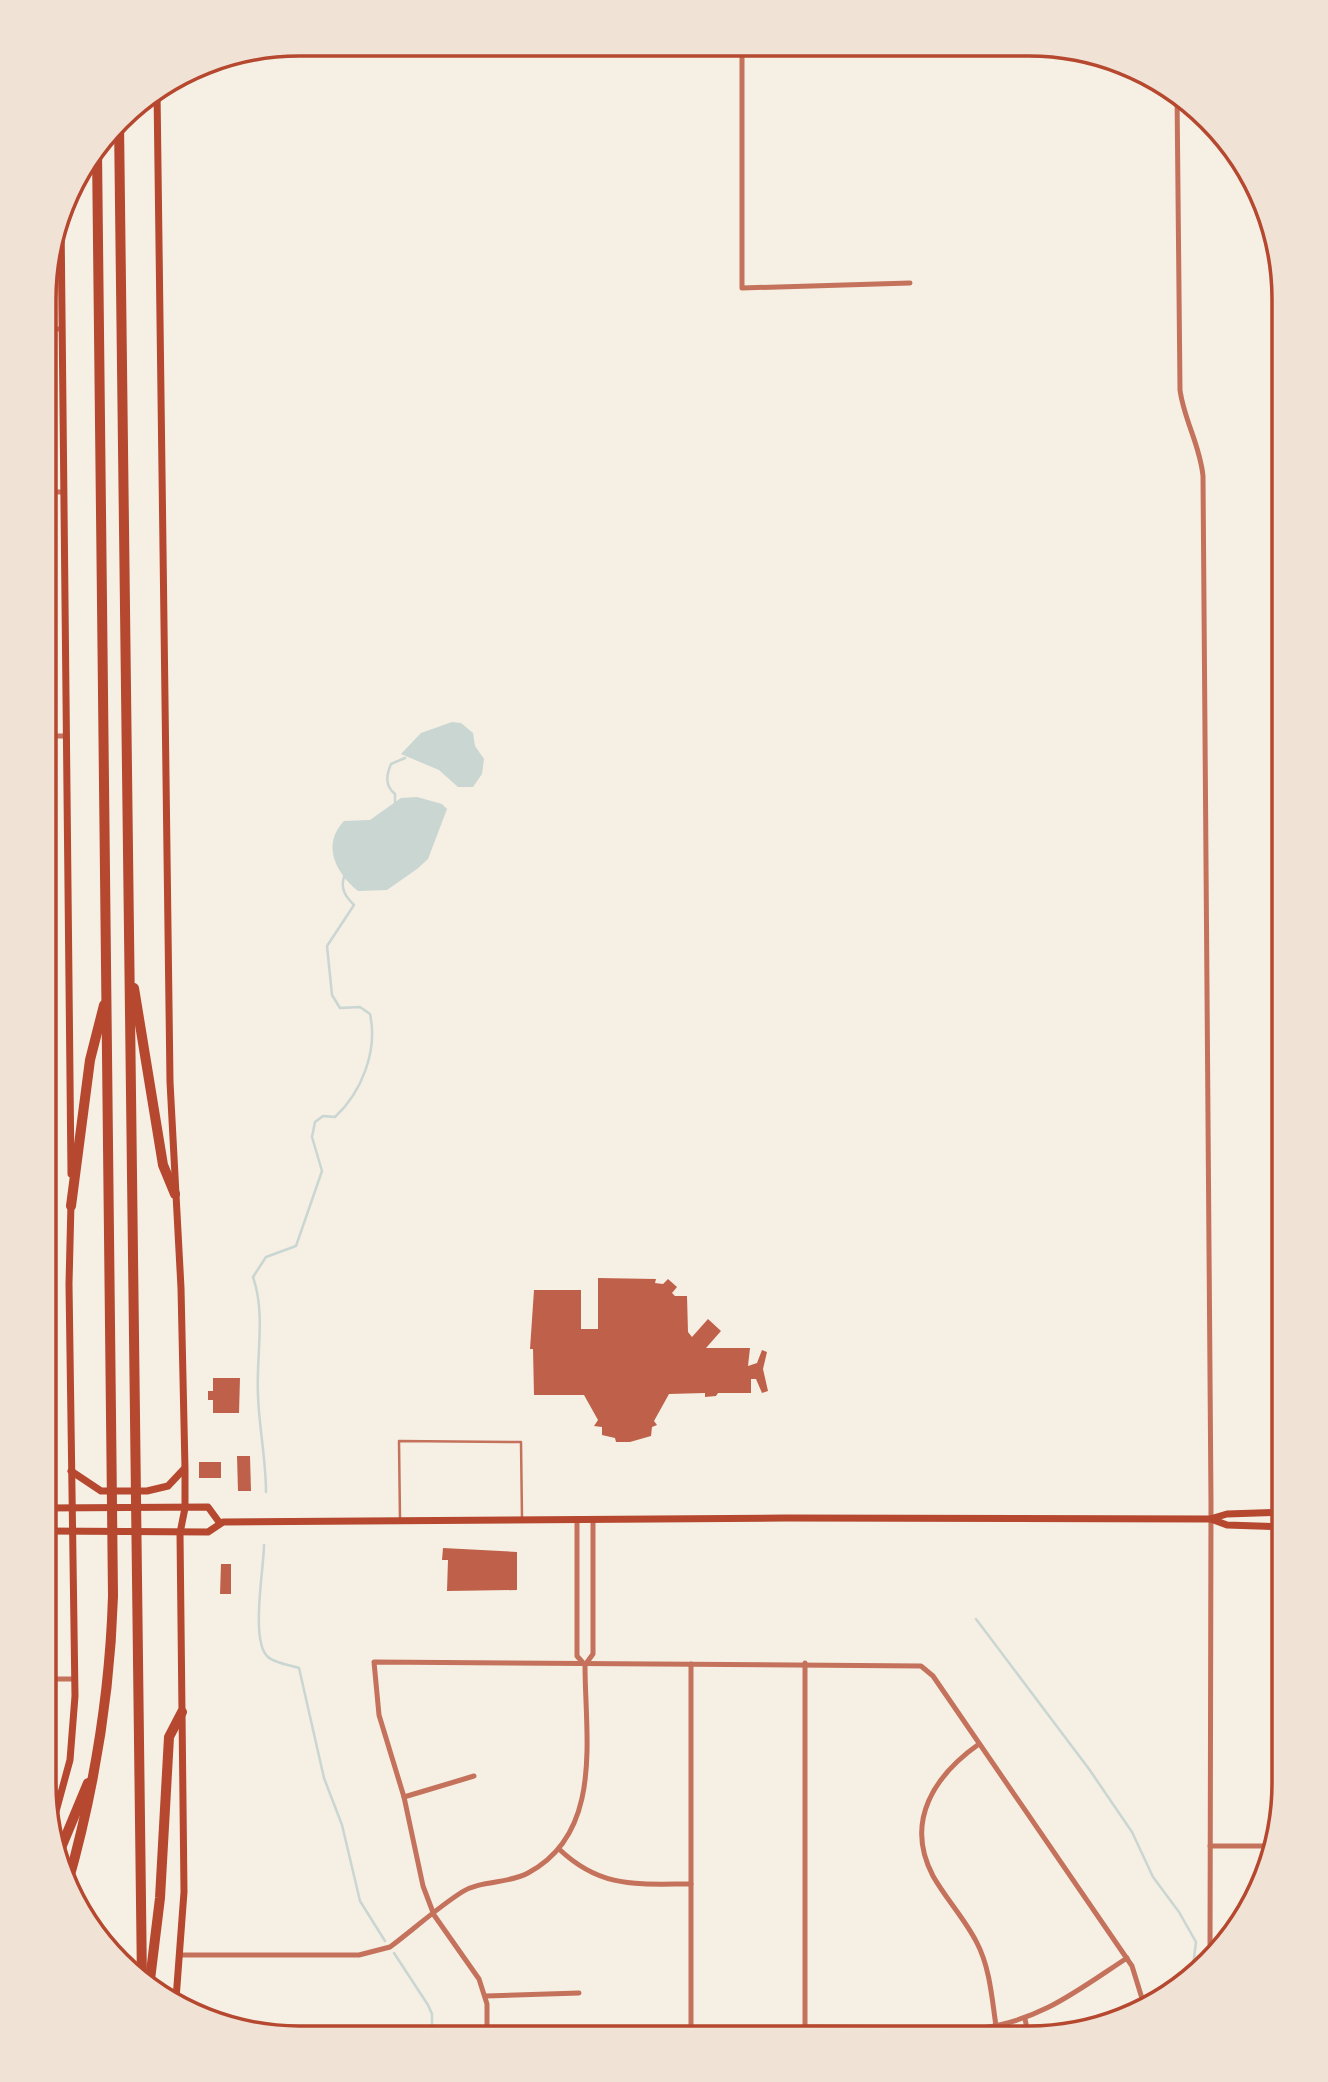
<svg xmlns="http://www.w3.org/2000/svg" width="1328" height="2082" viewBox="0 0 1328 2082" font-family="'Asap Condensed',sans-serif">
	<rect width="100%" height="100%" fill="#f6efe4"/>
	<!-- water -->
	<g fill="#c9d6d2">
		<path d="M452,722L461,723L473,733L475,746L484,759L482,774L473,787H458L439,770L401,754L421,733Z"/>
		<path d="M417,797L442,804L447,809L428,859L417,869L387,890L358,891C336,873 321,845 344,821L370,820L401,798Z"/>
	</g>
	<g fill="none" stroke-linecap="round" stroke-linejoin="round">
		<!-- stream -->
		<g stroke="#c9d6d2" stroke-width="2.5">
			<path d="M395,804V794C385,786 386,776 391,764L405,758"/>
			<path d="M266,1492C266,1459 259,1428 258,1395C256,1355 266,1315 253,1277L266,1257L296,1246L322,1171L312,1137L315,1122L323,1116L335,1117C362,1092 378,1050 370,1014L360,1007L340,1008L332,995L327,946L354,905C346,897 340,889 344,877"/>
			<path d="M264,1545C264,1568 250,1642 268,1657C274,1663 290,1665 299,1668L324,1778L342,1825L360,1901L385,1941"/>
			<path d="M976,1619L1089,1769L1132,1832L1153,1877L1179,1912L1196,1942L1193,1966L1177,1987L1163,1998"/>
			<path d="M394,1953L428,2005L432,2014V2037"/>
		</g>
	</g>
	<!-- building -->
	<g fill="#bf614a">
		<path d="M598,1278L656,1279L655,1283L663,1284L668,1279L677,1287L672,1293L675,1296H687L688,1332L692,1337L708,1319L721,1331L706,1348H750L748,1366L757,1363L762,1350L767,1352L763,1369L768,1391L762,1393L756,1379H751V1393H718L716,1396L705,1397V1393L669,1394L654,1421L657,1425L652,1427L651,1436L630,1442H616L615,1438L602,1435V1427L594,1426L598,1420L584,1395H534L533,1349H530L534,1290H581V1329H598Z"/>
		<path d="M213,1378H240L239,1413H213V1400H208V1391H213Z"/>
		<path d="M237,1456H250L251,1491H238Z"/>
		<rect x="199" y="1462" width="22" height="16"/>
		<path d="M443,1548L517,1552V1590L447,1591L448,1560H442Z"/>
		<path d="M221,1564H231V1594H220Z"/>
	</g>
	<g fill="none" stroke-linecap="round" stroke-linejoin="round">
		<!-- service -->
		<path stroke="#c5725c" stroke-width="2.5" d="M400,1520L399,1441L521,1442L522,1518"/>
		<!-- minor -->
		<g stroke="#c5725c" stroke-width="5">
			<path d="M742,45V288L910,283"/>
			<path d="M1177,93L1180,390C1184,420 1200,445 1203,476L1211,1503L1210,1959"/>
			<path d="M46,329H62"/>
			<path d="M46,492H64"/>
			<path d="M46,497L50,736"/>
			<path d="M45,736H67"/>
			<path d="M577,1519V1656L585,1665"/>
			<path d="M691,1664V2037"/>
			<path d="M44,1679H73"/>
			<path d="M979,1744C935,1775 904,1821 933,1876C946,1899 965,1919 977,1943C990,1968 992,1999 996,2026"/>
			<path d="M404,1797L474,1776"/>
			<path d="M1210,1846H1268"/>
			<path d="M559,1849C601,1889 637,1884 691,1884"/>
			<path d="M180,1955H359L390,1947C414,1929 437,1908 462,1892C481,1880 508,1884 528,1873C604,1833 585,1736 585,1665L593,1654V1519"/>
			<path d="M486,1996L579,1993"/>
			<path d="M1025,2019L1029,2038"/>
			<path d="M805,2027L981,2028C1040,2021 1078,1990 1127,1958"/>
			<path d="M487,2037V2004L479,1979L434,1915L423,1886L404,1797L379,1715L374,1662L921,1666L933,1676L1132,1966L1145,2008"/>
			<path d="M805,2038V1663"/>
		</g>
		<!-- secondary -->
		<g stroke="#b5482f" stroke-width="7">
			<path d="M157,91L170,1082L181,1288L185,1469V1508L180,1533L184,1892L176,1999"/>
			<path d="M61,218L71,1174"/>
			<path d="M71,1471L101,1491H147L168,1486L184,1469"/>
			<path d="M44,1508L208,1507L219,1522"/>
			<path d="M1211,1519L1227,1525L1284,1527"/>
			<path d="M44,1531L208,1532L223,1522L785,1518L1210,1519L1227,1514L1284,1512"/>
			<path d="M52,1826L70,1760L75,1696L69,1284L71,1203"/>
		</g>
		<!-- motorway -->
		<g stroke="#b5482f" stroke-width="10">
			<path d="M119,123L142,1983"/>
			<path d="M134,988L163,1165L175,1194"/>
			<path d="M71,1206L90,1060L104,1005"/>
			<path d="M58,1855L88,1783"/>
			<path d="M67,1886C94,1791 110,1695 113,1596L97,151"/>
			<path d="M149,1988L160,1898L169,1737L182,1712"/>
		</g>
	</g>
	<!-- crop -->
	<path d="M0 0H1328V2082H0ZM299 56H1029A243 243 0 0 1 1272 299V1783A243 243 0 0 1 1029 2026H299A243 243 0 0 1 56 1783V299A243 243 0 0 1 299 56Z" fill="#f1e2d6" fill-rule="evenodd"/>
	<path fill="none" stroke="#b5482f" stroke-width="3.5" d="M299 56H1029A243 243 0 0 1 1272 299V1783A243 243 0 0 1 1029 2026H299A243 243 0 0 1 56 1783V299A243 243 0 0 1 299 56Z"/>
</svg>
